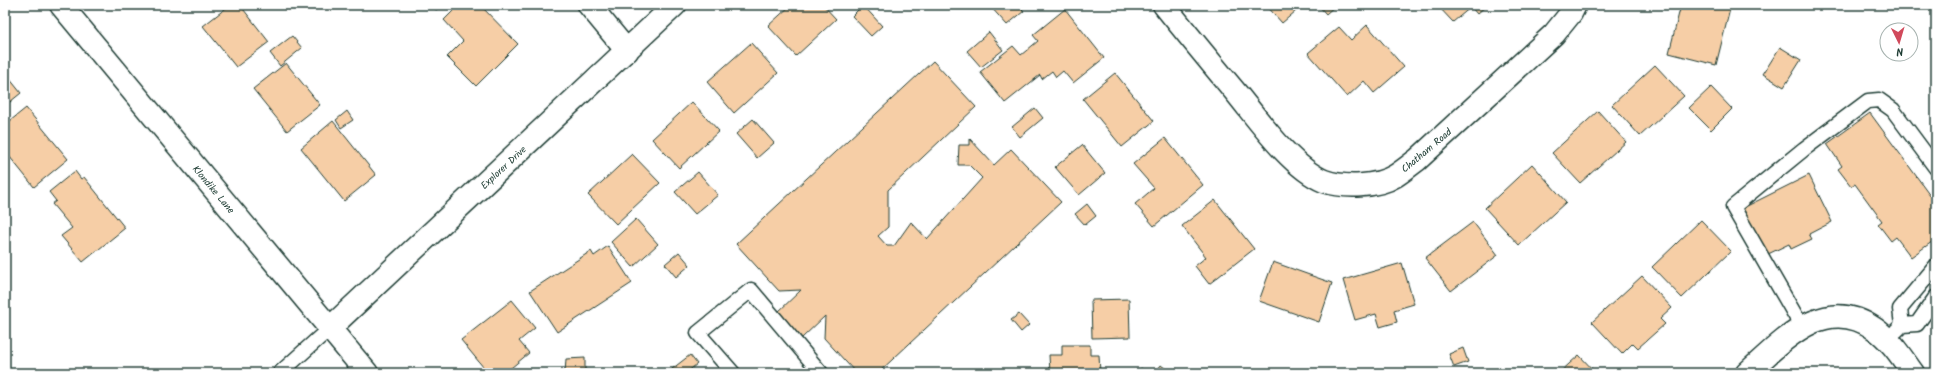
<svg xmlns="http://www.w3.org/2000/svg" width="1941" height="378" viewBox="0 0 1941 378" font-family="Kalam,sans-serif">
	<rect width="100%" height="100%" fill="#fff"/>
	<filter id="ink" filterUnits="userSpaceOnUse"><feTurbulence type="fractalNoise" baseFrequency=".025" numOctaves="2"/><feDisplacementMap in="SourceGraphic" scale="8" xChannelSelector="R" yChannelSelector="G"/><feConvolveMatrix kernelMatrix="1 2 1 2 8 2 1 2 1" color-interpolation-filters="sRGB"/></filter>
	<g filter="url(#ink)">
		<!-- building -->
		<g fill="#f6cea6" stroke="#1f3d34">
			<path d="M230,5H240L269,42L236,67L203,26Z"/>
			<path d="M432,5H442L436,10Z"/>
			<path d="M459,5H480L518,44L476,86L447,57L463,41L444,20Z"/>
			<path d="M791,5H823L836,19L796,56L768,26Z"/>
			<path d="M863,5L882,26L871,36L852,16Z"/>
			<path d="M991,5H1027L1022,9L1024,11L1007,25L990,6Z"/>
			<path d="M1266,5H1303L1282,23Z"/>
			<path d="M1318,5H1336L1326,14Z"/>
			<path d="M1437,5H1487L1477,14L1471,7L1453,22Z"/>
			<path d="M1681,5H1731L1716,65L1669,53Z"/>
			<path d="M1065,9L1104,58L1073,83L1063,71L1056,77L1052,71L1042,79L1040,75L1005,103L980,72L1013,46L1021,55L1038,41L1033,35Z"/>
			<path d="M1367,25L1404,67L1374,93L1364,81L1347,97L1308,53L1339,27L1351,40Z"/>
			<path d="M989,32L1003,50L981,67L967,51Z"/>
			<path d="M292,36L302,48L280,66L270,53Z"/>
			<path d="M751,43L778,73L734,113L707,82Z"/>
			<path d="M1780,47L1801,60L1784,87L1763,74Z"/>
			<path d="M933,61L976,107L888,190V227L878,236L887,246H894L911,222L927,239L982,178L969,165H958L959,145H970V139L994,165L1011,149L1061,202L878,373H856L824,338L825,316L802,338L778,312L801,290L779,291L736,244Z"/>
			<path d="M286,63L320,105L287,131L253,89Z"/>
			<path d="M1655,65L1684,96L1640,136L1612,105Z"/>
			<path d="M5,73L21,93L5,106Z"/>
			<path d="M1115,73L1154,121L1122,147L1083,99Z"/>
			<path d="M1711,87L1732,109L1711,130L1689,108Z"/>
			<path d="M692,102L719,131L679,168L652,139Z"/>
			<path d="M26,108L68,159L34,187L5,151V125Z"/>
			<path d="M1035,108L1043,118L1020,137L1012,127Z"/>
			<path d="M347,111L353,120L341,128L336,120Z"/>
			<path d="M1598,111L1626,142L1580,183L1552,153Z"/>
			<path d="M1870,113L1936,203V239L1911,257L1896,237L1891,241L1878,224L1882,221L1855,184L1851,186L1838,169L1842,166L1827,144Z"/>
			<path d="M753,119L774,143L757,158L736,134Z"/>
			<path d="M333,121L376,175L344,201L301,148Z"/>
			<path d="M1165,138L1203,185L1154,226L1135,204L1154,188L1133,164Z"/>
			<path d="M1082,145L1105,173L1079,195L1055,167Z"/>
			<path d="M632,154L660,183L616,224L588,195Z"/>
			<path d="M1532,164L1566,202L1519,245L1485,208Z"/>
			<path d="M75,171L81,179L84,177L125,228L83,262L61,236L72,228L52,204L56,201L49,192Z"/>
			<path d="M698,172L718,195L695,214L675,192Z"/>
			<path d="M1809,175L1832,222L1809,234L1812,239L1791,249L1789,244L1766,255L1743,208Z"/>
			<path d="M1215,200L1254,249L1209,284L1195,266L1206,257L1182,226Z"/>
			<path d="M1087,204L1096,216L1085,225L1075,214Z"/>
			<path d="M636,219L658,244L633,267L611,242Z"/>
			<path d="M1701,220L1731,251L1682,298L1652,267Z"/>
			<path d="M1473,222L1498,255L1451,291L1425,258Z"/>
			<path d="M608,246L632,283L557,332L530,291L591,251L594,256Z"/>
			<path d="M679,252L690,265L676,277L665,264Z"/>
			<path d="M1273,262L1332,283L1319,322L1259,301Z"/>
			<path d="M1402,263L1414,304L1394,310L1397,322L1380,327L1376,314L1355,320L1343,280Z"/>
			<path d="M1642,276L1672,308L1660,319L1665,324L1638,348L1633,343L1622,354L1592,322Z"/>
			<path d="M1129,299L1130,337L1092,338L1091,300Z"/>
			<path d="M512,300L535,328L519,341L529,353L505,373H488L461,340Z"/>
			<path d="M1019,314L1029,325L1021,332L1011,320Z"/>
			<path d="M1062,345H1090V355H1099L1100,373H1050L1049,355H1062Z"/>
			<path d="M1463,348L1468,362L1454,367L1449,354Z"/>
			<path d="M690,355L697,364L686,373H674L672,369Z"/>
			<path d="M1579,355L1596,373H1559Z"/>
			<path d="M585,358V370L617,371L619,373H565L566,359Z"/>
			<path d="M1161,365L1171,373H1155Z"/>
			<path d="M1141,368L1147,373H1137Z"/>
		</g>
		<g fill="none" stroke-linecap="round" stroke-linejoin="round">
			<defs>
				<g id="service">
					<path d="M1902,325L1900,309L1936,266"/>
					<path d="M1802,327L1733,207L1804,149L1868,101L1879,100L1893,110L1936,168"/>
					<path d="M1896,331L1902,325L1917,324L1936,297"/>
					<path d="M280,373L330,328"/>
					<path d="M733,373L698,333L751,290L821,373"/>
				</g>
				<g id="minor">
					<path d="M589,5L627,51"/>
					<path d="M1164,5C1188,35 1212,64 1237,94C1259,121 1292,168 1324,181C1344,188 1377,187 1395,176C1403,171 1410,165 1417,160L1554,34L1571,13L1575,5"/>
					<path d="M330,328L675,5"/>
					<path d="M1747,373C1783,341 1825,293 1875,329C1891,340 1902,358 1913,373"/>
				</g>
				<path id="tertiary" d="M61,5L367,373"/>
			</defs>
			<!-- service casing -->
			<use href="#service" stroke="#1f3d34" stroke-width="17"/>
			<!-- minor casing -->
			<use href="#minor" stroke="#1f3d34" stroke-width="25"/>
			<!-- tertiary casing -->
			<use href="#tertiary" stroke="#1f3d34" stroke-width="25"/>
			<!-- service -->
			<use href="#service" stroke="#fff" stroke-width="14"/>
			<!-- minor -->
			<use href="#minor" stroke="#fff" stroke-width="22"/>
			<!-- tertiary -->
			<use href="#tertiary" stroke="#fff" stroke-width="22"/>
		</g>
	</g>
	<g text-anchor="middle" stroke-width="4" stroke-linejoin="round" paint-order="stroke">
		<!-- street labels -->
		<g font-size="10" fill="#1f3d34" stroke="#fff">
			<text transform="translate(1426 150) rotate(-40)" y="4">Chatham Road</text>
			<text transform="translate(503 167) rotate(-43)" y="4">Explorer Drive</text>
			<text transform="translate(214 189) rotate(50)" y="4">Klondike Lane</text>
		</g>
	</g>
	<!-- margin -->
	<rect width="1941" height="378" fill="none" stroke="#fff" stroke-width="20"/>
	<rect x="10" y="10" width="1921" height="358" fill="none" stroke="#1f3d34" stroke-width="1.5" filter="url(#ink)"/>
	<!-- north arrow -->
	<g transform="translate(1899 42) rotate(175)"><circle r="19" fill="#ffffff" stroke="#a5b1ae"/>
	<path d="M0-3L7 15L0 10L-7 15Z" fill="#d1495b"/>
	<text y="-6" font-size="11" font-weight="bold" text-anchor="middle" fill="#1f3d34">N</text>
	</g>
</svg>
